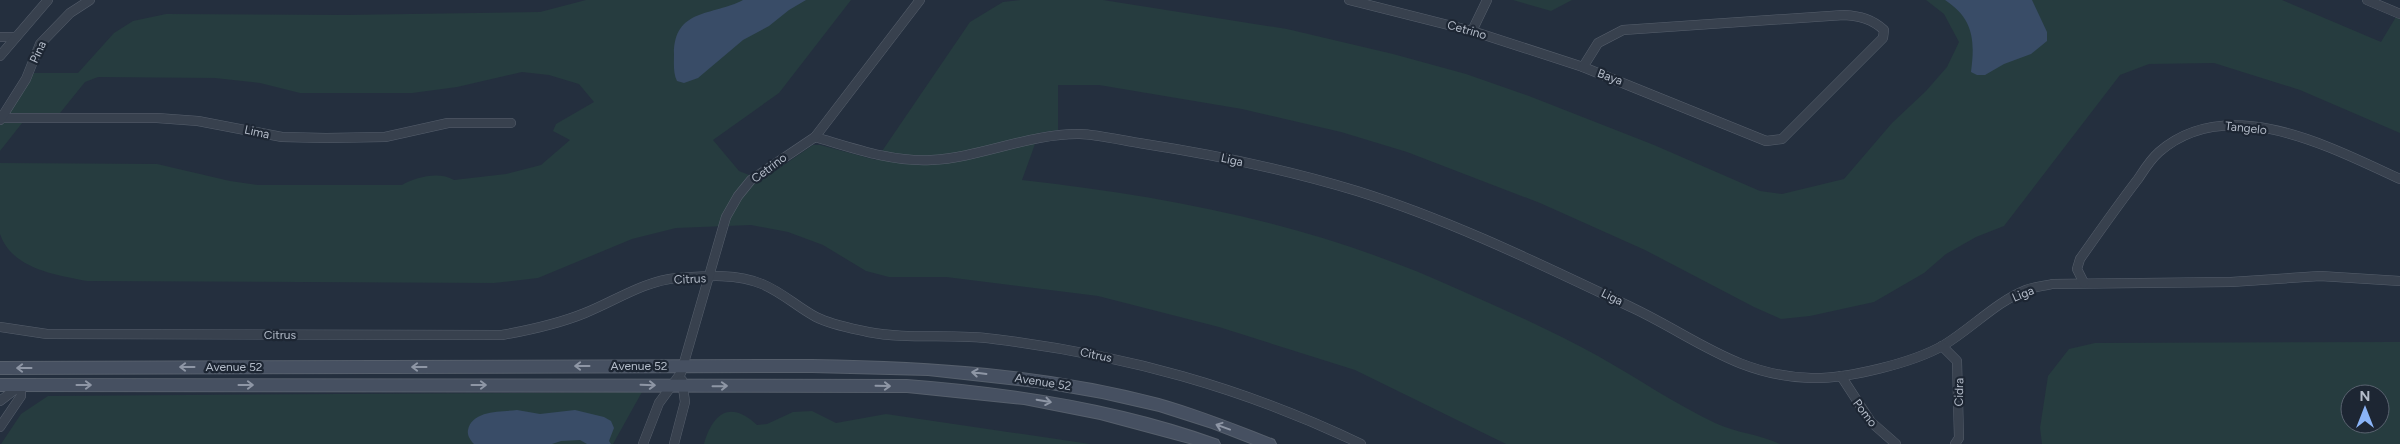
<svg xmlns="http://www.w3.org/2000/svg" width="2400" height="444" viewBox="0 0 2400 444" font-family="Figtree,sans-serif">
	<rect width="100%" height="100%" fill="#242f3e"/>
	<!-- green -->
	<g fill="#263c3f" fill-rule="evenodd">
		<path d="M586,0H851L779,93L713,140L739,171L762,180L813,145H820L876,160L970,22L1003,2L1020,0H1103L1287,29L1393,54L1466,74L1529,96L1654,145L1760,191L1782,194L1844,179L1892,123L1926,91L1947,67L1959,42L1944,14L1926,0H2282L2381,42L2396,17L2400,19V133L2300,90L2214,63L2149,64L2120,75L2004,226L1976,237L1946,254L1924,273L1874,302L1810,316L1781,319L1754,307L1645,250L1540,203L1407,152L1341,132L1242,109L1099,85H1058V130L1039,133L1022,180C1175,197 1321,226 1462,291C1508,311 1554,332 1598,356C1637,378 1675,404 1715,423C1736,433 1759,434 1780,444H1506L1355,370L1219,327L1098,296L946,277H889L866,271L823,245L788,232L751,225L676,228L632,239L538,278L494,283L87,281C56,275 12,269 0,234V163L157,164L230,181L258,185H402C416,177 439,171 454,180L506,174L541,165L570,140L553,131L556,124L594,102L579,84L549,75L522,72L457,87L412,93H300L260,83L215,78L98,77L85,82L60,113H30L0,151V125L34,73H78L114,33L133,21L166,14L345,15L540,12Z"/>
		<path d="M1513,0H1572L1551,11Z"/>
		<path d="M2400,342V444H2042L2040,428L2048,376L2069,349L2095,343ZM2350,394H2380V424H2350Z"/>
		<path d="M642,392L613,444H1L21,414L48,396Z"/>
		<path d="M812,411L836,423L886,414L1090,444H704C713,413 730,400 757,425L767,424L793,412Z"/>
	</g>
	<!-- water -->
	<g fill="#394c67">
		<path d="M743,0H806L789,10L769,26L743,40L698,78L684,83L677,81C673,73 674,63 674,54C674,8 713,16 743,0Z"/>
		<path d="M1945,0H2032L2047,32V41L2031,54L2004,64L1985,75H1977L1971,72C1975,41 1974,19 1945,0Z"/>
		<path d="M517,410L540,414L575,410L604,417L611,421L614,428L609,441L611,444H587L580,440L561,441L552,444H474C470,440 467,435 468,430C472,410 500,412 517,410Z"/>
	</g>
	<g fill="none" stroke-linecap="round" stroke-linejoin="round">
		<defs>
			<g id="minor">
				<path d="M1349,0L1472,31L1583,67"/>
				<path d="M2367,0L2400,14"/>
				<path d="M1844,15C1860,16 1872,19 1884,30L1883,38L1782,139L1766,141L1583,67L1598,43L1623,30Z"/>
				<path d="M1472,31L1487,0"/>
				<path d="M0,37H16"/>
				<path d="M0,56L48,0"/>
				<path d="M2,118H157L198,121L282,137L326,138L385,137L448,123H511"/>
				<path d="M0,120L26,79L40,44L70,13L90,0"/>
				<path d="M815,137C853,148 891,162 931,160C979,158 1031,133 1080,134C1101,135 1124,141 1145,144C1216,155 1288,170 1357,191C1453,221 1544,266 1635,309C1697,339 1739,376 1811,378C1847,379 1913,363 1944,345C1972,328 1996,302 2026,290C2034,287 2044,286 2052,284L2231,282L2320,276L2400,281"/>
				<path d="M2084,283L2077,269L2080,259C2099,232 2118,205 2138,179C2144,170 2150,160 2159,152C2228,92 2330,147 2400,179"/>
				<path d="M0,327L47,334L502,335C530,330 558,324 585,313C615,301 644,281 677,278C705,276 736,273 762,284C782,292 797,307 816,317C832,325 850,328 868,332C909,340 952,333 994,339C1125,355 1242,387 1361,444"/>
				<path d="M1942,346L1957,361L1959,438L1955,444"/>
				<path d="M1841,376L1871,422L1896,444"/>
				<path d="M0,401L21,385"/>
				<path d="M0,427L21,396V385"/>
				<path d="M643,444L659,403L681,373L726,217L738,196L751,180L815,137L920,0"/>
				<path d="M674,444L685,402L682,380"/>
			</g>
			<g id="secondary">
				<path d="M812,360C929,362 1046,369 1159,399C1198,410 1236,425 1274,440L1276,444H1253L1212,428L1159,411L1102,398L1045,388L928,375L812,372L0,374V362Z"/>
				<path d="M0,379L907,380C1012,388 1119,404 1218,440L1220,444H1193L1100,419L1024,404L907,392L0,391Z"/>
			</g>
		</defs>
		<!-- minor casing -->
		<use href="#minor" stroke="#565f6c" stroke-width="10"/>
		<!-- secondary casing -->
		<use href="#secondary" stroke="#565f6c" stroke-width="2"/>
		<!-- minor -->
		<use href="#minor" stroke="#38414e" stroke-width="9"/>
		<!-- secondary -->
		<use href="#secondary" fill="#465061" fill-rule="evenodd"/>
	</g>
	<!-- one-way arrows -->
	<defs><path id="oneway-shaft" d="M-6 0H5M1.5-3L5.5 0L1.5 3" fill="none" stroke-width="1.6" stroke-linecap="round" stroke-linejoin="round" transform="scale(1.25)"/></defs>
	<g stroke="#8e96a5">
		<use href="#oneway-shaft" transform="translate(582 366) rotate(180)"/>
		<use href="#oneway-shaft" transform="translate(187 367) rotate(180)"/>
		<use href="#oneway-shaft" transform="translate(419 367) rotate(180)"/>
		<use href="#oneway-shaft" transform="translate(24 368) rotate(180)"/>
		<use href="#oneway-shaft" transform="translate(979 373) rotate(-173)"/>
		<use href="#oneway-shaft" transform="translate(84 385)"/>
		<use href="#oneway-shaft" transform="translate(246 385)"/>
		<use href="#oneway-shaft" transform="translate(479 385)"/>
		<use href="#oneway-shaft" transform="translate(648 385) rotate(2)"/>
		<use href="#oneway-shaft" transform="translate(720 386) rotate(-1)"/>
		<use href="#oneway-shaft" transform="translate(883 386) rotate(1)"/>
		<use href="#oneway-shaft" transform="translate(1044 401) rotate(10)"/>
		<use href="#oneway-shaft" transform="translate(1223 427) rotate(-160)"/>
	</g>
	<g text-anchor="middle" stroke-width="4.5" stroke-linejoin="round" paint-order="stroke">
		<!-- street labels -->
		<g font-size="12" fill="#b4bcc9" stroke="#1d2633">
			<text transform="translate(1467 30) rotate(16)" y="4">Cetrino</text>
			<text transform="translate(38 52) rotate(-65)" y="4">Pina</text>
			<text transform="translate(1610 77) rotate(20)" y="4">Baya</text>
			<text transform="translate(2246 128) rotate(6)" y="4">Tangelo</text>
			<text transform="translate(257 132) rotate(12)" y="4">Lima</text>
			<text transform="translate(1232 160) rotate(12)" y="4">Liga</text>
			<text transform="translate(769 168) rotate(-37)" y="4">Cetrino</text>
			<text transform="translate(690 279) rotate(-3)" y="4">Citrus</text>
			<text transform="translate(2023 294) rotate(-23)" y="4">Liga</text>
			<text transform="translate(1612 297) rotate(26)" y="4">Liga</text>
			<text x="280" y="339">Citrus</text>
			<text transform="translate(1096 355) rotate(11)" y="4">Citrus</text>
			<text x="639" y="370">Avenue 52</text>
			<text x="234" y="371">Avenue 52</text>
			<text transform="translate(1043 382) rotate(9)" y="4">Avenue 52</text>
			<text transform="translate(1959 392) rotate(-89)" y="4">Cidra</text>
			<text transform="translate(1865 413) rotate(53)" y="4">Pomo</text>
		</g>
	</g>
	<!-- north arrow -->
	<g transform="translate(2365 409)"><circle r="24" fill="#1d2633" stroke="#59626f"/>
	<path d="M0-4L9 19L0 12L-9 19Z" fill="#8ab4f8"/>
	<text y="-8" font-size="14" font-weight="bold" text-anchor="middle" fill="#b4bcc9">N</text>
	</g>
</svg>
